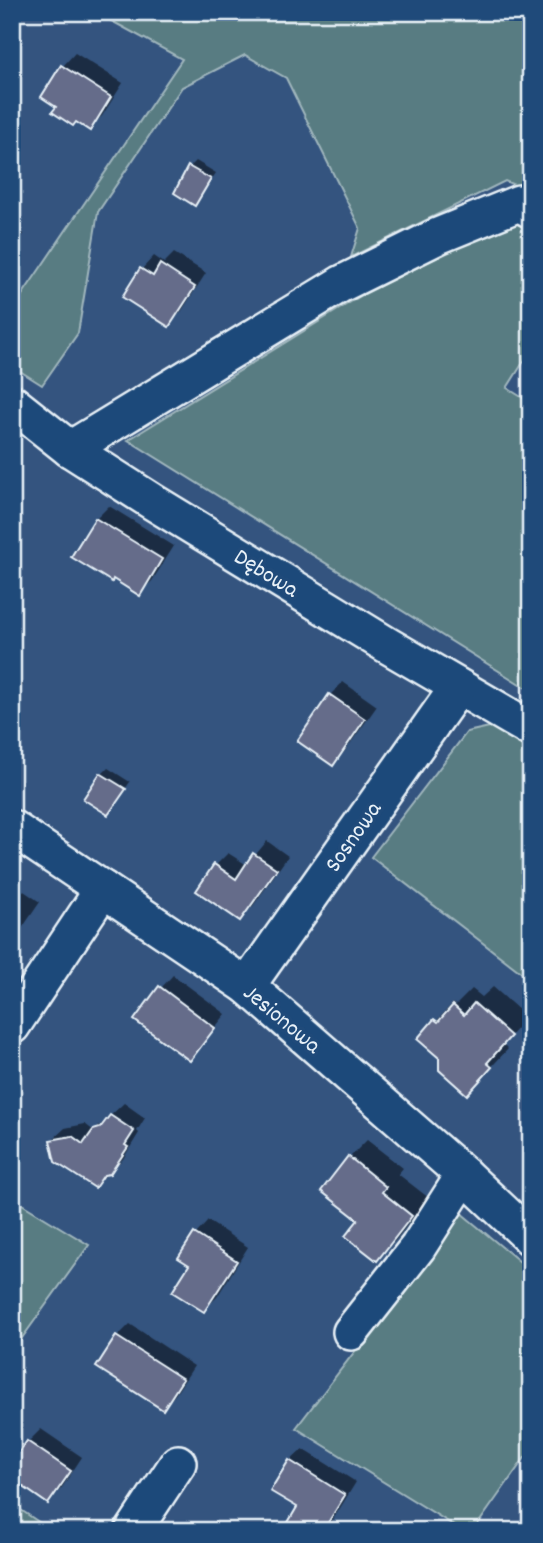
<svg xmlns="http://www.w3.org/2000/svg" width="543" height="1543" viewBox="0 0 543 1543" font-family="Dekko,sans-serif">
	<rect width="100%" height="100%" fill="#34547f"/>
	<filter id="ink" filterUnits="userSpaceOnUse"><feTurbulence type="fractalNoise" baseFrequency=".0143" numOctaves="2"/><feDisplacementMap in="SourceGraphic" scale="14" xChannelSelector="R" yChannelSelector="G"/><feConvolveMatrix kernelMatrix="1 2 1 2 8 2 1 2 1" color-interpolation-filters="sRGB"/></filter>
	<g filter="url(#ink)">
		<!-- green -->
		<g fill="#587c82" stroke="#a0b6bd" stroke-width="2">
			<path d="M95,12H531V192L505,181L351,257L360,228L286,78L245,55L182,87L98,212L78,333L42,385L12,366V310L182,59Z"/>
			<path d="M519,216L531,222V350L507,388L531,403V691L128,440L362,295Z"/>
			<path d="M494,726L531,749V980L371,857L467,732Z"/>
			<path d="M12,1198L89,1245L12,1352Z"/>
			<path d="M461,1213L531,1271V1449L473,1531H463L296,1428Z"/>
			<path d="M12,1504L52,1531H12Z"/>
		</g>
		<!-- shadow -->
		<g fill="#0007">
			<path d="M75,53L123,83L102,116L90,128L58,106L63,66Z"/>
			<path d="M196,161L216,173L195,203L190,167Z"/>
			<path d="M12,226L24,234L12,252Z"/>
			<path d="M174,253L206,273L181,312L169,325L142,269L154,256L164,263Z"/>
			<path d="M109,506L174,546L152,581L139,594L73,556L96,519Z"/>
			<path d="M12,654L17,658L12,665Z"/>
			<path d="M12,678L23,685L12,701Z"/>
			<path d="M343,682L377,706L345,751L333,764L330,695Z"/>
			<path d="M108,768L130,782L108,813L102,774Z"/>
			<path d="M267,841L288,856L253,906L240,919L216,865L228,853L247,865Z"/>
			<path d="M12,883L40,902L12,943Z"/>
			<path d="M173,975L226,1014L189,1059L161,988Z"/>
			<path d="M493,987L527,1017L503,1044L508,1049L467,1093L441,1057L420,1039L453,1003L456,1005L472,989L482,997Z"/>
			<path d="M124,1103L145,1118L137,1131L139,1133L123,1159L95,1186L52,1140L65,1128L85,1124L94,1131Z"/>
			<path d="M367,1140L403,1168L398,1174L429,1198L395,1241L377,1258L360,1220L349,1158Z"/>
			<path d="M208,1221L248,1247L217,1297L204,1310L192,1265L196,1234Z"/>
			<path d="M130,1324L194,1366L175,1395L163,1408L117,1337Z"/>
			<path d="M41,1429L82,1457L61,1489L48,1501L28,1442Z"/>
			<path d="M303,1449L356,1482L326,1531H289L299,1507L290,1461Z"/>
			<path d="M531,1509V1531H525L519,1526Z"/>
		</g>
		<!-- building -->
		<g fill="#656c8a" stroke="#e8f1f8" stroke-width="2">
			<path d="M61,65L111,97L90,131L76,122L73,126L52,112L56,107L41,97Z"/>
			<path d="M188,166L211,179L195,206L174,193Z"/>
			<path d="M160,264L195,287L169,327L122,297L140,268L153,276Z"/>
			<path d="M95,518L162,559L140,596L113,579L112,582L71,557Z"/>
			<path d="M329,694L365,719L333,766L297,741Z"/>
			<path d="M100,773L126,789L108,815L83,799Z"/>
			<path d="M253,853L277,869L240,921L196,891L214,864L236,879Z"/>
			<path d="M159,986L215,1028L190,1061L134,1020Z"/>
			<path d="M474,1003L511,1036L487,1063L492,1067L467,1095L439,1070V1058L417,1039L434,1019L438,1022L453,1005L464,1015Z"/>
			<path d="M110,1115L134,1131L125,1145L128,1147L110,1174L104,1175L95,1188L55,1162L50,1140L72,1136L83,1144L93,1130L100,1128Z"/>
			<path d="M348,1156L386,1187L382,1192L412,1216L377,1261L345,1236L358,1220L321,1191Z"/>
			<path d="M194,1233L237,1261L204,1312L172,1292L189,1265L178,1258Z"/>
			<path d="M116,1336L183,1379L163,1410L96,1367Z"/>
			<path d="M27,1441L71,1471L48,1504L12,1479V1462Z"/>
			<path d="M289,1460L345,1495L323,1531H283L297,1507L270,1491Z"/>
		</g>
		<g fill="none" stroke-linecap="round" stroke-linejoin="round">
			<defs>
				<g id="minor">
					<path d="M12,403L70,449L153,502L387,645L531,729"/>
					<path d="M70,449L341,284L438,236L519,203L531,210"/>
					<path d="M12,828L247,986L464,1175L531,1238"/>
					<path d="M247,986L458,687"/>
					<path d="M12,1026L103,889"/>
					<path d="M351,1332L418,1247L464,1175"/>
					<path d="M133,1531L178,1463"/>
				</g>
			</defs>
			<!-- minor casing -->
			<use href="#minor" stroke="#e8f1f8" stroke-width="40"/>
			<!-- minor -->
			<use href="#minor" stroke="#1f4a7a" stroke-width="35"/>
		</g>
	</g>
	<g text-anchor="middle" stroke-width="7" stroke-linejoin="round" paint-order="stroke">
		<!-- street labels -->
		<g font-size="24" fill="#e8f1f8" stroke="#1f4a7a">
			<text transform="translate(267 572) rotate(32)" y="8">Dębowa</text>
			<text transform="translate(352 836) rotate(-55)" y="8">Sosnowa</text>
			<text transform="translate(283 1018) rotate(40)" y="8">Jesionowa</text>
		</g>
	</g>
	<!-- margin -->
	<rect width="543" height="1543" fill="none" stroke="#1f4a7a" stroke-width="42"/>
	<rect x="21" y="21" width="501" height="1501" fill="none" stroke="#e8f1f8" stroke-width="2.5" filter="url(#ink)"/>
</svg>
